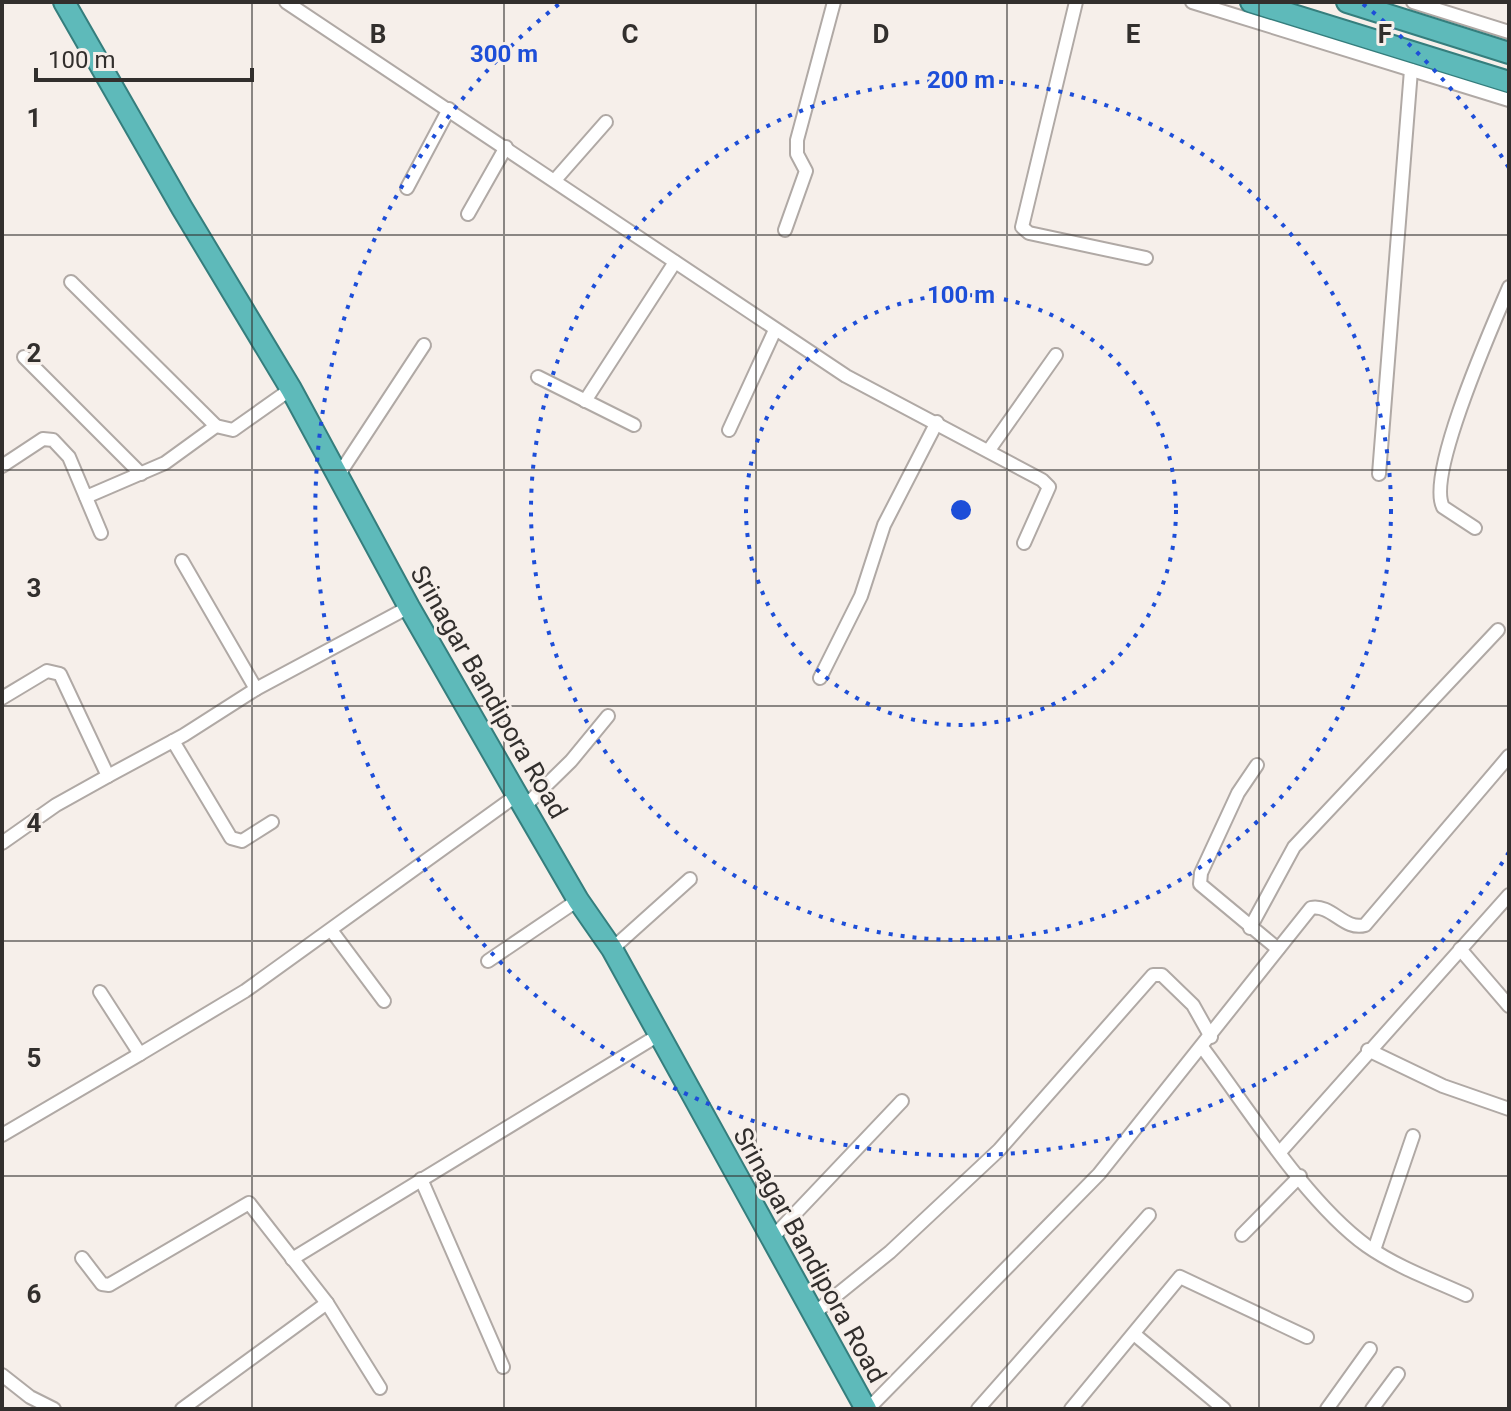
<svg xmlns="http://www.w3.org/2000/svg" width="1511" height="1411" viewBox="0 0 1511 1411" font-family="Roboto,sans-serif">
	<rect width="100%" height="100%" fill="#f6efea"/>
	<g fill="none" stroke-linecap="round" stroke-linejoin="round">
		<defs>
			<g id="minor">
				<path d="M286,2L846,376L1042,480L1049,487L1024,543"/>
				<path d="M1076,2L1022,227L1029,233L1146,258"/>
				<path d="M1192,2L1509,100"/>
				<path d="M1413,2L1509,32"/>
				<path d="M555,180L606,122"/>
				<path d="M407,188L449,109"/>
				<path d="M468,214L506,147"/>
				<path d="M785,230L806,171L797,154V140L834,2"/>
				<path d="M71,282L216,426L233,430L291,389"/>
				<path d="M24,357L141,474"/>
				<path d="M538,377L634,425"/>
				<path d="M585,401L675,262"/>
				<path d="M729,430L775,330"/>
				<path d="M989,450L1056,355"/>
				<path d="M2,466L43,439L53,440L69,457L101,533"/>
				<path d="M1379,474L1411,70"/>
				<path d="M338,476L424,345"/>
				<path d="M86,497L165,463L216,426"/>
				<path d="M1475,528L1443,507C1426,474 1493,325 1509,287"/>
				<path d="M182,561L256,689"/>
				<path d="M820,678L861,596L884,525L937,422"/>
				<path d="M2,698L47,671L60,674L108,776L184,735L256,689L409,607"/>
				<path d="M173,741L231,838L242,841L272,822"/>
				<path d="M1257,765L1238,793L1201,873L1200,884L1278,949"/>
				<path d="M524,807L571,761L608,716"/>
				<path d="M2,843L56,805L108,776"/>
				<path d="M1250,928L1294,847L1498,630"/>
				<path d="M331,930L384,1001"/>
				<path d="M612,949L690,879"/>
				<path d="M1460,949L1509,1006"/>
				<path d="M488,961L578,900"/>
				<path d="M100,992L140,1054L245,991L517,795"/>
				<path d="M1202,1047C1248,1108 1306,1202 1367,1246C1397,1267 1433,1280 1466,1295"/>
				<path d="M1368,1050L1443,1086L1509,1109"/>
				<path d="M2,1135L140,1054"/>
				<path d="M1281,1151L1509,895"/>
				<path d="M421,1179L503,1367"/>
				<path d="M1242,1235L1300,1176"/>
				<path d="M771,1239L902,1101"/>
				<path d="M1374,1250L1413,1136"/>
				<path d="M82,1258L102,1284L109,1285L249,1203L327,1303L380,1388"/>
				<path d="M292,1259L657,1036"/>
				<path d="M812,1315L890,1252L999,1150L1153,975H1162L1193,1005L1211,1037"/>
				<path d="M1134,1334L1224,1409"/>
				<path d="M2,1375L30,1397L54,1409"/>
				<path d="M182,1409L327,1303"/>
				<path d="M868,1409L1099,1174L1311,908C1332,904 1344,931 1365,925L1509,756"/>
				<path d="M978,1409L1149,1215"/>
				<path d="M1071,1409L1180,1277L1307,1337"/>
				<path d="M1327,1409L1370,1349"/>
				<path d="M1372,1409L1398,1374"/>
			</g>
			<g id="trunk">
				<path d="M64,2L182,208L291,389L409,607L517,795L578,900L612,949L866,1409"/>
				<path d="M1251,2L1509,82"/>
				<path d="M1347,2L1509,53"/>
			</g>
		</defs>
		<!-- minor casing -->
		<use href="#minor" stroke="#b0a9a5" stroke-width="16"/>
		<!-- trunk casing -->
		<use href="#trunk" stroke="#357e7d" stroke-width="24"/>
		<!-- minor -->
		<use href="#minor" stroke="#fff" stroke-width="12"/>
		<!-- trunk -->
		<use href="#trunk" stroke="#5ebaba" stroke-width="20"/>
	</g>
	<!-- grid -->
	<path fill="none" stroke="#322f2d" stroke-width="2" stroke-opacity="0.55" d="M252,2V1409M504,2V1409M756,2V1409M1007,2V1409M1259,2V1409M2,235H1509M2,470H1509M2,706H1509M2,941H1509M2,1176H1509"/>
	<!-- distance rings -->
	<g fill="none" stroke="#1d4ed8" stroke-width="4" stroke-dasharray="4 8">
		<circle cx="961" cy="510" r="215"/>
		<circle cx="961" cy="510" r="430"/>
		<path d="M1509 852A646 646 0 1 1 559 4M1363 4A646 646 0 0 1 1509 168"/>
	</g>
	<g text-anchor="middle" stroke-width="6" stroke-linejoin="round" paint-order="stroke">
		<!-- street labels -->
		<g font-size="26" fill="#322f2d" stroke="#f6efea">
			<text transform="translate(489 692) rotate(60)" y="9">Srinagar Bandipora Road</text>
			<text transform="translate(810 1255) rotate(61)" y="9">Srinagar Bandipora Road</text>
		</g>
	</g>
	<g font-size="26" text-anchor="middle" font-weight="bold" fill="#322f2d" stroke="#f6efea" stroke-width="6" stroke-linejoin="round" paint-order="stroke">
		<text x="378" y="43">B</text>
		<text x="630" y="43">C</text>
		<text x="881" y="43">D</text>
		<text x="1133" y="43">E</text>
		<text x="1385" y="43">F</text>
		<text x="34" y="127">1</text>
		<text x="34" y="362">2</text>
		<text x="34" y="597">3</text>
		<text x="34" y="832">4</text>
		<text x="34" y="1067">5</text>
		<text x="34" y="1303">6</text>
	</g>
	<circle cx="961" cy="510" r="12" fill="#1d4ed8" stroke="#f6efea" stroke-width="4"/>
	<g font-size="24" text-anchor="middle" font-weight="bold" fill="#1d4ed8" stroke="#f6efea" stroke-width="6" stroke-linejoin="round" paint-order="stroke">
		<text x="504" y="62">300 m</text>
		<text x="961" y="88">200 m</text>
		<text x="961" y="303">100 m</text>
	</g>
	<!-- border -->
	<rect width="1511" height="1411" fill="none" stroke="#322f2d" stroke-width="8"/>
	<!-- scale -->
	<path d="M36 68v12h216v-12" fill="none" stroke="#322f2d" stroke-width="4"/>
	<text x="48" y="68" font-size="24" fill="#322f2d" stroke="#f6efea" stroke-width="6" paint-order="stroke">100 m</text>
</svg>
